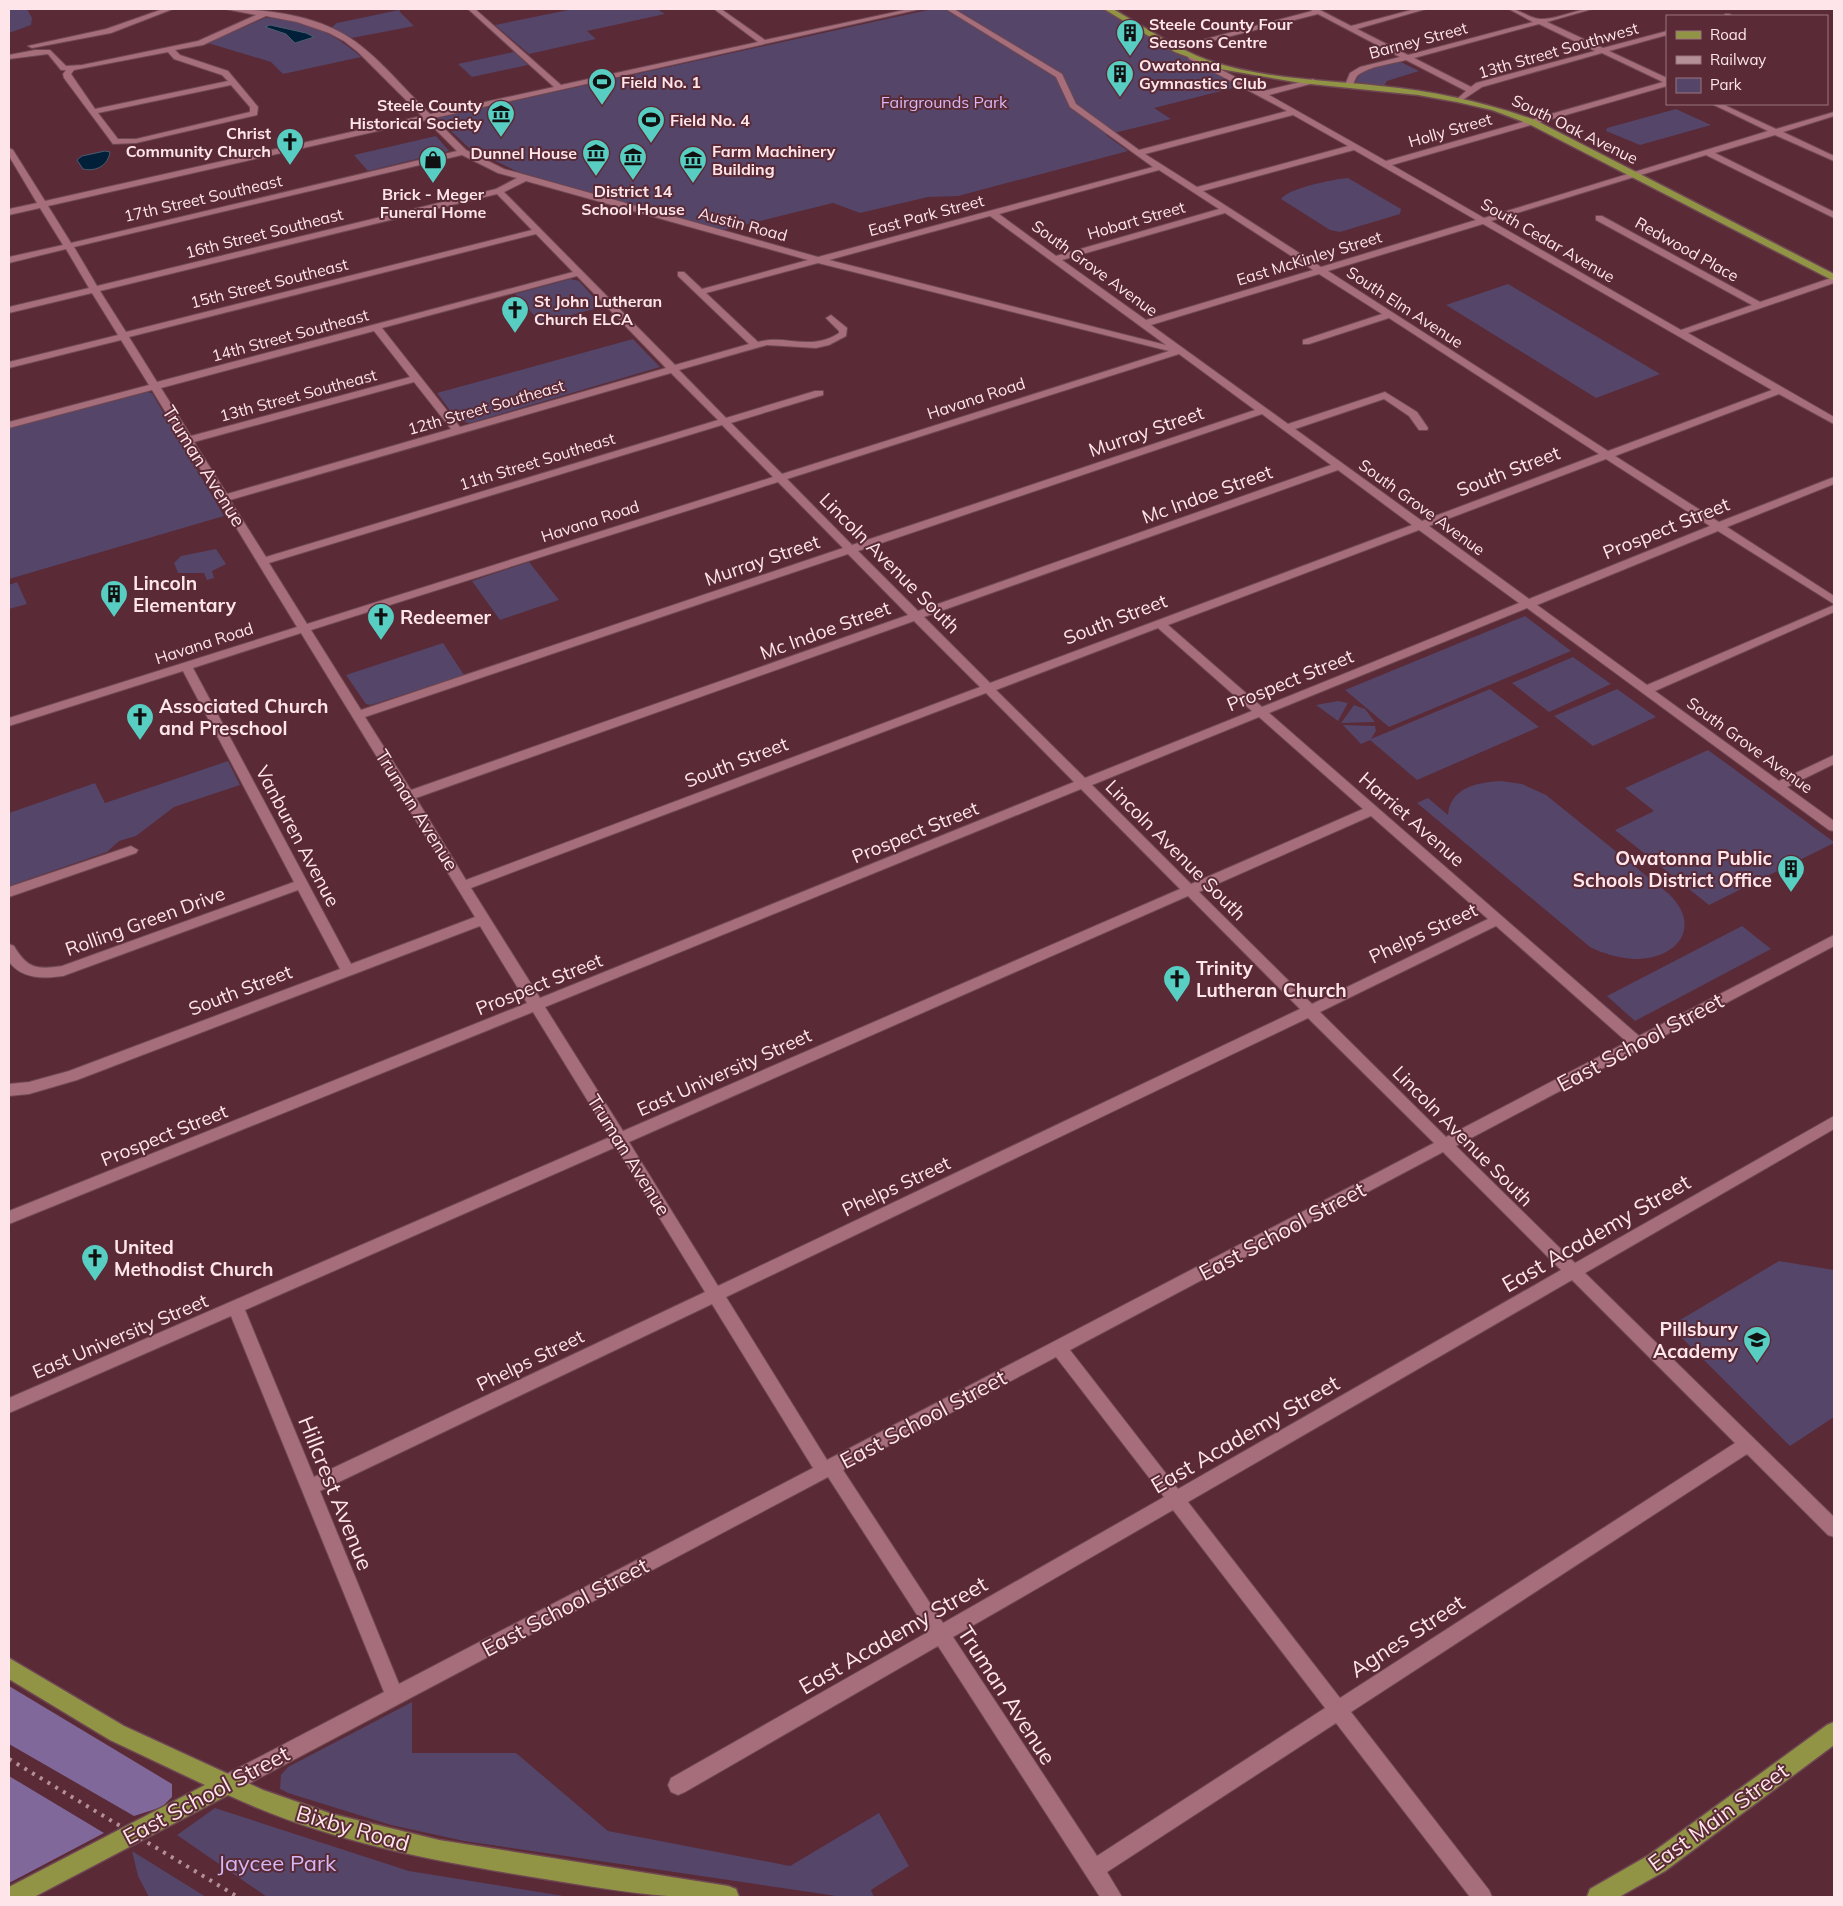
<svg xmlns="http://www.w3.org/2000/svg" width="1843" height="1906" viewBox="0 0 1843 1906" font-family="Mulish,sans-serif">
	<rect width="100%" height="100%" fill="#5a2a36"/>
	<!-- green -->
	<g fill="#554568">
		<path d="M9,9H27L32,18L31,25L9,33Z"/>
		<path d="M398,9H402L399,11L414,26L352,38L331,28L337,23L399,10Z"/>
		<path d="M573,9H657L665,14L587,31L596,39L529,54L495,25Z"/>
		<path d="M932,9H1104L1241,86L1154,108L1171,119L1106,135L1128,151L958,196L928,197L860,213L833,203L723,230L518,172L469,148L437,118Z"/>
		<path d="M265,18C301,16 335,34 361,57L283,74L271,62L208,43Z"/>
		<path d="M514,52L528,65L472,77L458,64Z"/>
		<path d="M1401,62L1419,71L1387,81L1384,86L1356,82C1358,67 1389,65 1401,62Z"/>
		<path d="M1676,109L1711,125L1640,145L1606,131L1607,128Z"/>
		<path d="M436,136L449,151L368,171L354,155Z"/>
		<path d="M1348,178L1401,209L1400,214L1340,232L1330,230L1281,199C1288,188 1335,179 1348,178Z"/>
		<path d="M570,279L579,281L602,307L541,323L515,294Z"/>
		<path d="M1508,284L1660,374L1596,398L1446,305Z"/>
		<path d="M633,339L660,367L470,423L458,421L437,393Z"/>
		<path d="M148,392L152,393L224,516L9,579V428Z"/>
		<path d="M216,549L226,564L212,571L214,578L207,580L204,573H178L174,563L181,556Z"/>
		<path d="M529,562L559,600L500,620L472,581Z"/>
		<path d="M17,582L27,604L9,609V585Z"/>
		<path d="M1525,616L1571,651L1389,727L1345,690Z"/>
		<path d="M443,643L464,675L371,705L366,704L346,675Z"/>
		<path d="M1573,657L1611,684L1549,712L1512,683Z"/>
		<path d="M1490,689L1539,727L1417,780L1370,740L1361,744L1343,725L1375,726L1376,731L1371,739Z"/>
		<path d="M1617,689L1656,717L1593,746L1554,716Z"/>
		<path d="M1338,701L1348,703L1338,721L1316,705Z"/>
		<path d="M1354,705L1365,709L1375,722L1341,723Z"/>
		<path d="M1708,750L1834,842V843L1709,905L1615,830L1654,811L1625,788Z"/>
		<path d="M228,761L240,785L174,807L136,836L119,841L107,852L9,886V813L95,783L105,803Z"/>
		<path d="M1501,781L1522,784L1546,795L1669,894C1703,927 1677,960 1634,959C1619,958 1604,954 1590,947L1417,803L1428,798L1448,815C1450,788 1477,782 1501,781Z"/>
		<path d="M1742,926L1771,949L1635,1021L1607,996Z"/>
		<path d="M1779,1261L1834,1270V1417L1790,1446L1670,1326Z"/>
		<path d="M412,1702V1753H516L608,1831L790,1866L879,1813L909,1866L871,1890L874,1897H843L464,1841L391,1825L288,1793L280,1789L281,1775L288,1767Z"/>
		<path d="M215,1808L409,1871L570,1897H267L177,1835Z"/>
		<path d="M132,1851L206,1897H149L138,1876Z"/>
	</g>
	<!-- forest -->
	<g fill="#80689b">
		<path d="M9,1686L172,1784V1797L162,1807L134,1816L9,1744Z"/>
		<path d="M9,1776L104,1833L9,1883Z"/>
	</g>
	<!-- water -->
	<g fill="#00203a" stroke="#4c5b6e">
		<path d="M270,25L306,33L314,37L295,43L286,34L265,27Z"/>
		<path d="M105,151L110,152C108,165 97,172 83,169L77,160L82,156Z"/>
	</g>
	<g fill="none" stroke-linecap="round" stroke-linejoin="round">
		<defs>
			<g id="minor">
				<path d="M163,9H173L111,33L32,48L28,46L106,29Z"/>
				<path d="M225,9C265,9 315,15 350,38C378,56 405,90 430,114L554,87L468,9H475L561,85L758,42L714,9H721L765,40L909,9H921L434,118L466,150L504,169L818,257L1153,167L1070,107L1056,77L946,9H954L1062,74L1076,104L1139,150L1287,111L1189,59L1188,57L1192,55L1263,91L1314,79V83L1269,95L1386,161L1663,82L1602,53L1482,87L1461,101L1457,99L1466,91L1406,60C1391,64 1370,66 1358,75C1354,79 1355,85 1349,87L1345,85L1350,73L1360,67L1400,57L1318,14L1176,50L1172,48L1312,11L1310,9H1318L1351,26L1415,9H1426L1357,29L1408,55L1533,22L1509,9C1521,9 1531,20 1542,19C1559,19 1575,9 1592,9L1547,22L1603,48L1667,31V35L1609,51L1667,78V86L1392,165L1484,218L1768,131L1712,104H1722L1776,129L1834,112V116L1783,132L1834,156V161L1775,135L1715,153L1834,212V218L1706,155L1491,221L1681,330L1752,305L1596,220V216H1602L1760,302L1834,277V283L1688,333L1834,417V424L1779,394L1615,456L1719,522L1834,477V484L1727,527L1834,596V604L1718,531L1537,605L1647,685L1834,605V612L1655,691L1779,781L1834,755V764L1787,787L1834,821V831L1829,830L1527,608L1269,713L1639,1036L1834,935V946L1456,1146L1575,1263L1834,1116V1129L1585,1273L1834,1517V1537L1828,1535L1747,1454L1351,1712L1489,1890L1492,1897H1470L1336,1723L1107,1872L1122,1897H1100L938,1646L685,1792L678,1795L671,1792L668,1785L671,1778L928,1632L828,1477L233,1792L226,1795L219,1792L216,1785L219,1778L384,1692L231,1316L9,1413V1398L610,1137L533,1012L9,1224V1211L527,1003L480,926L77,1080L29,1094L9,1096V1084L29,1082L69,1071L340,969L298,890L63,976C43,979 22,979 9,962V944L14,946C27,968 36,970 62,966L294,882L183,671L9,726V718L297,627L152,390L9,428V422L149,385L121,340L9,368V362L118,335L92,293L9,313V307L89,288L66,249L9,263V257L63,245L40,208L9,215V209L37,203L9,156V148L13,150L45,201L422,116L358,52L344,41L329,33L297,22L266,16L203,45L175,50L180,55L228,71L258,107L257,115L136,143L113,144L64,78L63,74L66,70H61L48,54L9,59V55L35,50H50L66,66L82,65L198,41L256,15ZM1539,24L1595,51L1476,83L1471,87L1414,58ZM168,52L174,59L222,75L228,81L95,109L71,74L74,70ZM231,85L250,107V112L136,139H118L98,113ZM1293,115L1348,146L1197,187L1145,154ZM426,120L457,151L71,243L48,206ZM1354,150L1476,220L1321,267L1203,191ZM462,155L498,173L517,178L496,189L97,286L74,247ZM1159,170L1219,209L1056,256L999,214ZM526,181L808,260L702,289L684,272H678V276L749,344L675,365L504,192ZM497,194L532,230L126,332L100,291ZM1225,213L1313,270L1146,320L1062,260ZM990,216L1166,345L829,260ZM1483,224L1772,390L1608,451L1328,271ZM536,234L573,272L157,382L129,337ZM818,263L1169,351L782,474L731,423L823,395V391H815L726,418L679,370L767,345L816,348L829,345L846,336L847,328L831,315L826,318L839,331V333C810,352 786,334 758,342L706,293ZM1319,274L1382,314L1303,340V344H1309L1389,318L1599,454L1422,521L1295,429L1384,399L1409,416L1419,430H1427L1428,428L1417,412L1385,392L1288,424L1151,325ZM577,276L666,368L460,427L382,328ZM374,331L410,377L191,436L161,388ZM1179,354L1255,410L852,545L787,479ZM671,373L718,420L266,557L230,500ZM414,382L451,429L227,494L194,442ZM1262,414L1331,465L918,611L858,551ZM722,425L773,477L307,624L269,563ZM1606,459L1710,526L1529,599L1429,526ZM1338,470L1412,525L990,683L924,617ZM778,482L843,548L361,710L311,630ZM1419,530L1519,603L1262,707L1168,625ZM848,554L908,615L411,790L365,717ZM914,621L980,687L466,880L416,798ZM1158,628L1252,711L1085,778L996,690ZM301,633L475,917L351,964L193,668ZM986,693L1074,782L540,998L471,888ZM1259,717L1363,809L1191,884L1092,785ZM1081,789L1180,889L623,1131L545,1007ZM1371,816L1488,919L1312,1004L1199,892ZM1188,896L1300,1009L718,1286L629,1142ZM1496,926L1627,1042L1446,1137L1320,1012ZM1308,1018L1434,1143L827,1460L726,1297ZM616,1147L705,1292L314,1477L245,1310ZM1443,1152L1561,1270L1178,1489L1070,1350ZM1572,1280L1735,1443L1340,1698L1188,1502ZM712,1304L813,1468L399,1684L320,1491ZM1056,1357L1164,1497L943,1623L843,1470ZM1173,1510L1325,1708L1097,1856L953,1637Z"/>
				<path d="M1725,14H1729L1733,16H1725Z"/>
				<path d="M131,846L138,850L136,853L9,897V887Z"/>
			</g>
			<g id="major">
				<path d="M1104,9H1113C1145,27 1176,49 1210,61C1264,79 1324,80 1380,86C1434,91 1484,102 1535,120L1834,274V281L1529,124L1492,110L1457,102L1418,95L1301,83L1220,69L1175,52Z"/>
				<path d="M9,1658L124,1726L263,1790L332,1814L439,1840L728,1886L736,1889L739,1897C675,1901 613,1890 551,1880C440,1862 331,1843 228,1795L34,1897H9V1887L205,1785L110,1740L9,1679Z"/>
				<path d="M1834,1722V1745L1665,1871L1619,1897H1587L1590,1889L1649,1855L1827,1725Z"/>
			</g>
		</defs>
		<!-- minor casing -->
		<use href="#minor" stroke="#6f4853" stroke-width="2"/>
		<!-- major casing -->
		<use href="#major" stroke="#6f4853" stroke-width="3"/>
		<!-- minor -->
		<use href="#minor" fill="#a56e7a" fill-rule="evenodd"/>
		<!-- major -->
		<use href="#major" fill="#919445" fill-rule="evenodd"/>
		<!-- rail -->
		<path stroke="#b49098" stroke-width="4" stroke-dasharray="3 6" stroke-linecap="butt" d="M9,1759L238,1897"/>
	</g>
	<!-- icons -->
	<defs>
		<symbol id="building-pin" viewBox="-11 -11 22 30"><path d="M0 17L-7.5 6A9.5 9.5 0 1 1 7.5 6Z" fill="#57cec1" stroke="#5a2a36"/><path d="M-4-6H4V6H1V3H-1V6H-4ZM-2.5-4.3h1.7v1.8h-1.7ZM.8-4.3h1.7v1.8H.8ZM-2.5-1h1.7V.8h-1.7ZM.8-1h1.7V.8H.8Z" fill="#111"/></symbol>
		<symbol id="stadium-pin" viewBox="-11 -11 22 30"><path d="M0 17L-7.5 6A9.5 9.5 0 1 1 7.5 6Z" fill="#57cec1" stroke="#5a2a36"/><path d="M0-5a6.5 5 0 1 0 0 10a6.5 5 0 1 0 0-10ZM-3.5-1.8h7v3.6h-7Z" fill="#111"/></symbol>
		<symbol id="museum-pin" viewBox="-11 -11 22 30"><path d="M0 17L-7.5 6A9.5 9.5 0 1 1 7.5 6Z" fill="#57cec1" stroke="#5a2a36"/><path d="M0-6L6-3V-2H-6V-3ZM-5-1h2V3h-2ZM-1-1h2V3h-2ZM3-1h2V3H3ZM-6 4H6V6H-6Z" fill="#111"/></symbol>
		<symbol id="church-pin" viewBox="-11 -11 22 30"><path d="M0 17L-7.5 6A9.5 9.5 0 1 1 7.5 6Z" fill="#57cec1" stroke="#5a2a36"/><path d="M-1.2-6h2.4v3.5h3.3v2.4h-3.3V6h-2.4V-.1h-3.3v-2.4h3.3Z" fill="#111"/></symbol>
		<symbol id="shop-pin" viewBox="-11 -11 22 30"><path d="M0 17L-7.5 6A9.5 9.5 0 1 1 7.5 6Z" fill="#57cec1" stroke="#5a2a36"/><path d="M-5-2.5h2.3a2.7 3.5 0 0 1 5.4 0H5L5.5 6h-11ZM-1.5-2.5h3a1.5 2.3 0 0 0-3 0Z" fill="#111"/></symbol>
		<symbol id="school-pin" viewBox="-11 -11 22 30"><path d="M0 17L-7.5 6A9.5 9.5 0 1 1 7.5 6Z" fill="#57cec1" stroke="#5a2a36"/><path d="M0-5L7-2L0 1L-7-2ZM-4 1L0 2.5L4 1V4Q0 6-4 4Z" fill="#111"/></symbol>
	</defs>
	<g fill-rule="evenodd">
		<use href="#building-pin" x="1114" y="17" width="32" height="43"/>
		<use href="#building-pin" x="1104" y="58" width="32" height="43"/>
		<use href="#stadium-pin" x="586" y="66" width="32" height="43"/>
		<use href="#museum-pin" x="485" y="98" width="32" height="43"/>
		<use href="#stadium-pin" x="635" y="104" width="32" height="43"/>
		<use href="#church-pin" x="274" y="126" width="32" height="43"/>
		<use href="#museum-pin" x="580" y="137" width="32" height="43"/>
		<use href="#museum-pin" x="617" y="141" width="32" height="43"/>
		<use href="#shop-pin" x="417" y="144" width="32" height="43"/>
		<use href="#museum-pin" x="677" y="144" width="32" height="43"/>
		<use href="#church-pin" x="499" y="294" width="32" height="43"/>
		<use href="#building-pin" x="98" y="578" width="32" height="43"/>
		<use href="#church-pin" x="365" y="601" width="32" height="43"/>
		<use href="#church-pin" x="124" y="701" width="32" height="43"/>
		<use href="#building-pin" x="1775" y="853" width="32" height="43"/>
		<use href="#church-pin" x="1161" y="963" width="32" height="43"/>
		<use href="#church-pin" x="79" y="1242" width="32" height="43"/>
		<use href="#school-pin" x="1741" y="1324" width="32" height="43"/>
	</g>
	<g text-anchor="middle" stroke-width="4" stroke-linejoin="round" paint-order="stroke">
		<!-- far-poi labels -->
		<g font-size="16" font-weight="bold" fill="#fee5e9" stroke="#5a2a36" text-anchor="start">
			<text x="1149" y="30">Steele County Four<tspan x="1149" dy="18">Seasons Centre</tspan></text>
			<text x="1139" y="71">Owatonna<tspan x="1139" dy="18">Gymnastics Club</tspan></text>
			<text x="621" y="88">Field No. 1</text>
			<text x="482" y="111" text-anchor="end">Steele County<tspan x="482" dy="18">Historical Society</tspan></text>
			<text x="670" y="126">Field No. 4</text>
			<text x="271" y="139" text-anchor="end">Christ<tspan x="271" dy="18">Community Church</tspan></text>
			<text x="712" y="157">Farm Machinery<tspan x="712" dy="18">Building</tspan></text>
			<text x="577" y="159" text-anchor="end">Dunnel House</text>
			<text x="633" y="197" text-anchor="middle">District 14<tspan x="633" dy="18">School House</tspan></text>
			<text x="433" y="200" text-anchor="middle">Brick - Meger<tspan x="433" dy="18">Funeral Home</tspan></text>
			<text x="534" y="307">St John Lutheran<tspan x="534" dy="18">Church ELCA</tspan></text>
		</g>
		<!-- far-street labels -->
		<g font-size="16" fill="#fee5e9" stroke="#5a2a36">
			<text transform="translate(1418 40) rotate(-15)" y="6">Barney Street</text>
			<text transform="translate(1558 50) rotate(-16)" y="6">13th Street Southwest</text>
			<text transform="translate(1575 129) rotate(26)" y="6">South Oak Avenue</text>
			<text transform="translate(1450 130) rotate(-16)" y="6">Holly Street</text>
			<text transform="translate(203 198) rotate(-13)" y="6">17th Street Southeast</text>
			<text transform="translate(926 215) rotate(-15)" y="6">East Park Street</text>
			<text transform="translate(1136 220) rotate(-16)" y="6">Hobart Street</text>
			<text transform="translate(743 224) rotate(15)" y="6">Austin Road</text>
			<text transform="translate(264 233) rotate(-14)" y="6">16th Street Southeast</text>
			<text transform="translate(1548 240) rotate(30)" y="6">South Cedar Avenue</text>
			<text transform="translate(1687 249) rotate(29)" y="6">Redwood Place</text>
			<text transform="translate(1309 258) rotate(-17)" y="6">East McKinley Street</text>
			<text transform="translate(1095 268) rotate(36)" y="6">South Grove Avenue</text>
			<text transform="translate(269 283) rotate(-14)" y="6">15th Street Southeast</text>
			<text transform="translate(1405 307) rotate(33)" y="6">South Elm Avenue</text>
			<text transform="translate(290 335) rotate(-15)" y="6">14th Street Southeast</text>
			<text transform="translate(298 395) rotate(-15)" y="6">13th Street Southeast</text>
			<text transform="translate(976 398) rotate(-18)" y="6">Havana Road</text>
			<text transform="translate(486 407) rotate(-16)" y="6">12th Street Southeast</text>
			<text transform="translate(537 461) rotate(-17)" y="6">11th Street Southeast</text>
			<text transform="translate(1422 507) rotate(36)" y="6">South Grove Avenue</text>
			<text transform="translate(590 521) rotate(-18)" y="6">Havana Road</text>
			<text transform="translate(204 643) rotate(-18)" y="6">Havana Road</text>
			<text transform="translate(1750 745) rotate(36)" y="6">South Grove Avenue</text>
		</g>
		<!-- far-park labels -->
		<g font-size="16" fill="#d4b8f5" stroke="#5a2a36">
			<text x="944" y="108">Fairgrounds Park</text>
		</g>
		<!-- street labels -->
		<g font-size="19" fill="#fee5e9" stroke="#5a2a36">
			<text transform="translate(1146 431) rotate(-19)" y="7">Murray Street</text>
			<text transform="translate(204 466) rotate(58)" y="7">Truman Avenue</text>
			<text transform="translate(1508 471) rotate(-21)" y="7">South Street</text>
			<text transform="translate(1207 494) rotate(-20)" y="7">Mc Indoe Street</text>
			<text transform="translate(1666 528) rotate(-22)" y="7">Prospect Street</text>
			<text transform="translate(762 560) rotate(-19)" y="7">Murray Street</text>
			<text transform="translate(890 563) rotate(45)" y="7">Lincoln Avenue South</text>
			<text transform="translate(1115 619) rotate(-21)" y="7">South Street</text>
			<text transform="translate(825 630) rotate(-20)" y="7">Mc Indoe Street</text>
			<text transform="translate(1290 680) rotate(-22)" y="7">Prospect Street</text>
			<text transform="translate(736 762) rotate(-21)" y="7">South Street</text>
			<text transform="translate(417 810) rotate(58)" y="7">Truman Avenue</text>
			<text transform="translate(1412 819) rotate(41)" y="7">Harriet Avenue</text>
			<text transform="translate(915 832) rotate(-22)" y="7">Prospect Street</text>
			<text transform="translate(298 836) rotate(62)" y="7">Vanburen Avenue</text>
			<text transform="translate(1176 850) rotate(45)" y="7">Lincoln Avenue South</text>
			<text transform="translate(145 921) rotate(-20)" y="7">Rolling Green Drive</text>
			<text transform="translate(1423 933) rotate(-25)" y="7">Phelps Street</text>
			<text transform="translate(539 984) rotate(-22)" y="7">Prospect Street</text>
			<text transform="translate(240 990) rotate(-21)" y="7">South Street</text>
			<text transform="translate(724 1072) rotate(-24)" y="7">East University Street</text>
			<text transform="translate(164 1135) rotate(-22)" y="7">Prospect Street</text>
			<text transform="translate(1463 1136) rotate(45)" y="7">Lincoln Avenue South</text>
			<text transform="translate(629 1155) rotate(58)" y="7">Truman Avenue</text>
			<text transform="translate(896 1186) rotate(-25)" y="7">Phelps Street</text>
			<text transform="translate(120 1336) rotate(-23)" y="7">East University Street</text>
			<text transform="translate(530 1360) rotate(-26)" y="7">Phelps Street</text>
		</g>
		<!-- poi labels -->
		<g font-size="19" font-weight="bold" fill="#fee5e9" stroke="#5a2a36" text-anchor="start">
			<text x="133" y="590">Lincoln<tspan x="133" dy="22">Elementary</tspan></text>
			<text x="400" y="624">Redeemer</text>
			<text x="159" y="713">Associated Church<tspan x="159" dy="22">and Preschool</tspan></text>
			<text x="1772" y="865" text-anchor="end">Owatonna Public<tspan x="1772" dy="22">Schools District Office</tspan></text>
			<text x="1196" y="975">Trinity<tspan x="1196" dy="22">Lutheran Church</tspan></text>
			<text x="114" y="1254">United<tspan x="114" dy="22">Methodist Church</tspan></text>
			<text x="1738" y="1336" text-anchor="end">Pillsbury<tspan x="1738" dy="22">Academy</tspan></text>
		</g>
		<!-- near-street labels -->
		<g font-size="22" fill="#fee5e9" stroke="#5a2a36">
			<text transform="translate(1640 1042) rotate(-28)" y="8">East School Street</text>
			<text transform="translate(1282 1231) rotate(-28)" y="8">East School Street</text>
			<text transform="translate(1596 1233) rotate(-30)" y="8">East Academy Street</text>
			<text transform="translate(923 1419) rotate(-28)" y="8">East School Street</text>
			<text transform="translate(1245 1434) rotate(-30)" y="8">East Academy Street</text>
			<text transform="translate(336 1493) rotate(68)" y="8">Hillcrest Avenue</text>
			<text transform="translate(565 1607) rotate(-28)" y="8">East School Street</text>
			<text transform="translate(893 1635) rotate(-30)" y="8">East Academy Street</text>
			<text transform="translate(1407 1636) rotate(-33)" y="8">Agnes Street</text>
			<text transform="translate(1007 1695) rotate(57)" y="8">Truman Avenue</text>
			<text transform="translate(206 1795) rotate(-28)" y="8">East School Street</text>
			<text transform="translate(1718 1817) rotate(-36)" y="8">East Main Street</text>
			<text transform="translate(353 1828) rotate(16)" y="8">Bixby Road</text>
		</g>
		<!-- near-park labels -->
		<g font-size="22" fill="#d4b8f5" stroke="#5a2a36">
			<text x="277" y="1871">Jaycee Park</text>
		</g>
	</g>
	<!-- border -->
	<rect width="1843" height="1906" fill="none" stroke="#fee5e9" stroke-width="20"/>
	<!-- legend -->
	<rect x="1666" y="15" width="162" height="90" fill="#5a2a36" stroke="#9c757e"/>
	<rect x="1676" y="31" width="25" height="8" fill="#919445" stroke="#9c757e"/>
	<text x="1710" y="40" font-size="15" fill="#fee5e9">Road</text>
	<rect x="1676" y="56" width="25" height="8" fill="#b49098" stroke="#9c757e"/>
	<text x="1710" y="65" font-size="15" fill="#fee5e9">Railway</text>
	<rect x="1676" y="78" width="25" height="15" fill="#554568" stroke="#9c757e"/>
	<text x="1710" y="90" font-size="15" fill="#fee5e9">Park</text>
</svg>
